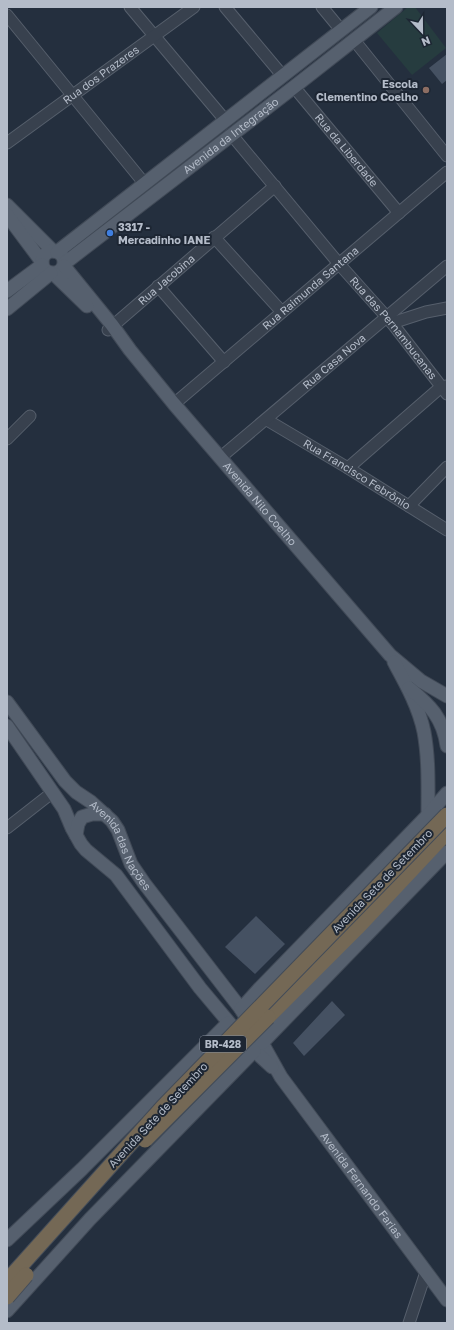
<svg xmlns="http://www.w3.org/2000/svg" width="454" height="1330" viewBox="0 0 454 1330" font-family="'Golos Text',sans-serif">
<rect width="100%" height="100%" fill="#242f3e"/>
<!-- green -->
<polygon fill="#263c3f" points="408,7 415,7 446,48 412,75 377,33"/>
<!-- building -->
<g fill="#455162">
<polygon points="447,54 447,80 442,84 429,68"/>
<polygon points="256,916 285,944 255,974 225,947"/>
<polygon points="332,1001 345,1015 304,1056 293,1043"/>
</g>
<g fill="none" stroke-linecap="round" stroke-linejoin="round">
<defs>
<g id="minor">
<polyline points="130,7 225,120"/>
<polyline points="225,7 282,75"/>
<polyline points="322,7 341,30"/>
<polyline points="7,15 144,183"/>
<polyline points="354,40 447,156"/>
<path id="s1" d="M294,87L399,213"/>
<path id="s2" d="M231,134L340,265L392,323L447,394"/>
<path id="s3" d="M7,143L194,7"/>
<polyline points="214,237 282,312"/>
<polyline points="158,286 224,362"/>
<polyline points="392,323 426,312 447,308"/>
<path id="s4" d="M108,330L275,186"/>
<path id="s5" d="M174,404L447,172"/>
<path id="s6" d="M267,420L348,468L447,530"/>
<polyline points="7,439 30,416"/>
<path id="s7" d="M221,457L447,266"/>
<polyline points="348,468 441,387 447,386"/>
<polyline points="409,506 447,467"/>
<polyline points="7,828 53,792"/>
<polyline points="409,1323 426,1272"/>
</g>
<g id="major">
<polyline points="7,205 53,251"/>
<polyline points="7,215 42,262"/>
<circle cx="53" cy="262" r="11"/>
<polyline points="57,252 371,7"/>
<path id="s8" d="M65,263L294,87L396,7"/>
<path id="s9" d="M64,266L112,325L130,350L174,404L390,655L421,681L447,696"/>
<polyline points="54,274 87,306"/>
<polyline points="7,291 42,265"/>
<polyline points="7,309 51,273"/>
<path d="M394,662C406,684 419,707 424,732C429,759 428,787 428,815"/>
<path d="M409,688C430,705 443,718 447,746"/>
<path id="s10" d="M7,702L65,781L76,792L91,802L112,821L118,830L131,864L144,883L241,1009L262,1043L281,1077L447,1300"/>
<polyline points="7,726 64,809 72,828 81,844 86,850 116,875 200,988 247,1044 272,1067"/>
<polyline points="76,835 78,824 82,817 92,814 105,814"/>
<polyline points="241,1009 259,989 428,815 447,793"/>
<polyline points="262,1043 447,852"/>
<polyline points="7,1240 82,1169 228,1023"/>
<polyline points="7,1311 90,1219 254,1051"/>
</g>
<polyline id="highway" points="268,1017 357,928 447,832"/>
</defs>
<!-- minor casing -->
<use href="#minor" stroke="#565f6c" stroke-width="13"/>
<!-- major casing -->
<use href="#major" stroke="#414a57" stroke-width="15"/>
<!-- highway casing -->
<use href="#highway" stroke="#434c59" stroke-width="17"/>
<!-- minor -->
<use href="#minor" stroke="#38414e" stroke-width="11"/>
<!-- major -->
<use href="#major" stroke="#56606e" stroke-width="13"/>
<!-- highway -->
<use href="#highway" stroke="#746855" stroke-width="15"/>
<defs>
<g id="highway-bridge">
<polyline points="145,1140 268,1017"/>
<polyline points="7,1281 163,1107 447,815"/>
<polyline points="7,1297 26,1275"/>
</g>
</defs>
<!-- highway-bridge casing -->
<use href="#highway-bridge" stroke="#434c59" stroke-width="17" stroke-linecap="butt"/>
<!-- highway-bridge -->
<use href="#highway-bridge" stroke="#746855" stroke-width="15"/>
</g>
<!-- markers -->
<circle fill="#8d6e63" stroke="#1d2633" stroke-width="1.5" cx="426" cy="90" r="4"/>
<circle fill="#3f7fe0" stroke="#1d2633" stroke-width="1.5" cx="110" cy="233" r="4"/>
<g text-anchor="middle" stroke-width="4" stroke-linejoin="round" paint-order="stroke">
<!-- shield labels -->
<rect fill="#1d2633" stroke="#878f9c" stroke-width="1" x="200" y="1036" width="46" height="16" rx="3"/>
<g font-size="10" font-weight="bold" fill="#b4bcc9">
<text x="223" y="1048">BR-428</text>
</g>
<!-- street labels -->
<g font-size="11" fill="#b4bcc9" stroke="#1d2633">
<text dy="4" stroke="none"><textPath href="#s3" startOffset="116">Rua dos Prazeres</textPath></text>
<text dy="4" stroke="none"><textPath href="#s8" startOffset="209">Avenida da Integração</textPath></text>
<text dy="4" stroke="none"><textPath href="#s1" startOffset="82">Rua da Liberdade</textPath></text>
<text dy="4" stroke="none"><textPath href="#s4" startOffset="77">Rua Jacobina</textPath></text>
<text dy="4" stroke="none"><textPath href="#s5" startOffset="179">Rua Raimunda Santana</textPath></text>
<text dy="4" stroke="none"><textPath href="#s2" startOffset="253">Rua das Pernambucanas</textPath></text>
<text dy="4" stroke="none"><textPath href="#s7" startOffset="148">Rua Casa Nova</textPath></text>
<text dy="4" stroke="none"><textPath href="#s6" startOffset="105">Rua Francisco Febrônio</textPath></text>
<text dy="4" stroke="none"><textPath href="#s9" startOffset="308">Avenida Nilo Coelho</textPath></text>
<text dy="4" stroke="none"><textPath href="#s10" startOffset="185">Avenida das Nações</textPath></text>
<text transform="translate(382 881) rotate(-46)" y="4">Avenida Sete de Setembro</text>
<text transform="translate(158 1115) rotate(-47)" y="4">Avenida Sete de Setembro</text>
<text dy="4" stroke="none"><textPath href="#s10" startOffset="603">Avenida Fernando Farias</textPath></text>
</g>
<!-- poi labels -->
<g font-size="11" font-weight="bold" fill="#b4bcc9" stroke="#1d2633" text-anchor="end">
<text x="418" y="88">Escola<tspan x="418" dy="13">Clementino Coelho</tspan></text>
<text x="118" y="231" text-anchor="start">3317 -<tspan x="118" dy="13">Mercadinho IANE</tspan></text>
</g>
</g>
<!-- border -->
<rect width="454" height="1330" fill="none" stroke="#b4bcc9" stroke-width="16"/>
<!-- north arrow -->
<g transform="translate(422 32) rotate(158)" stroke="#1d2633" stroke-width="3" paint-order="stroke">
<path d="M0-3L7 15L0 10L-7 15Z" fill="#b4bcc9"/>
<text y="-6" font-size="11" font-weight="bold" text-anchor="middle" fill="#b4bcc9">N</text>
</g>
</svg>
